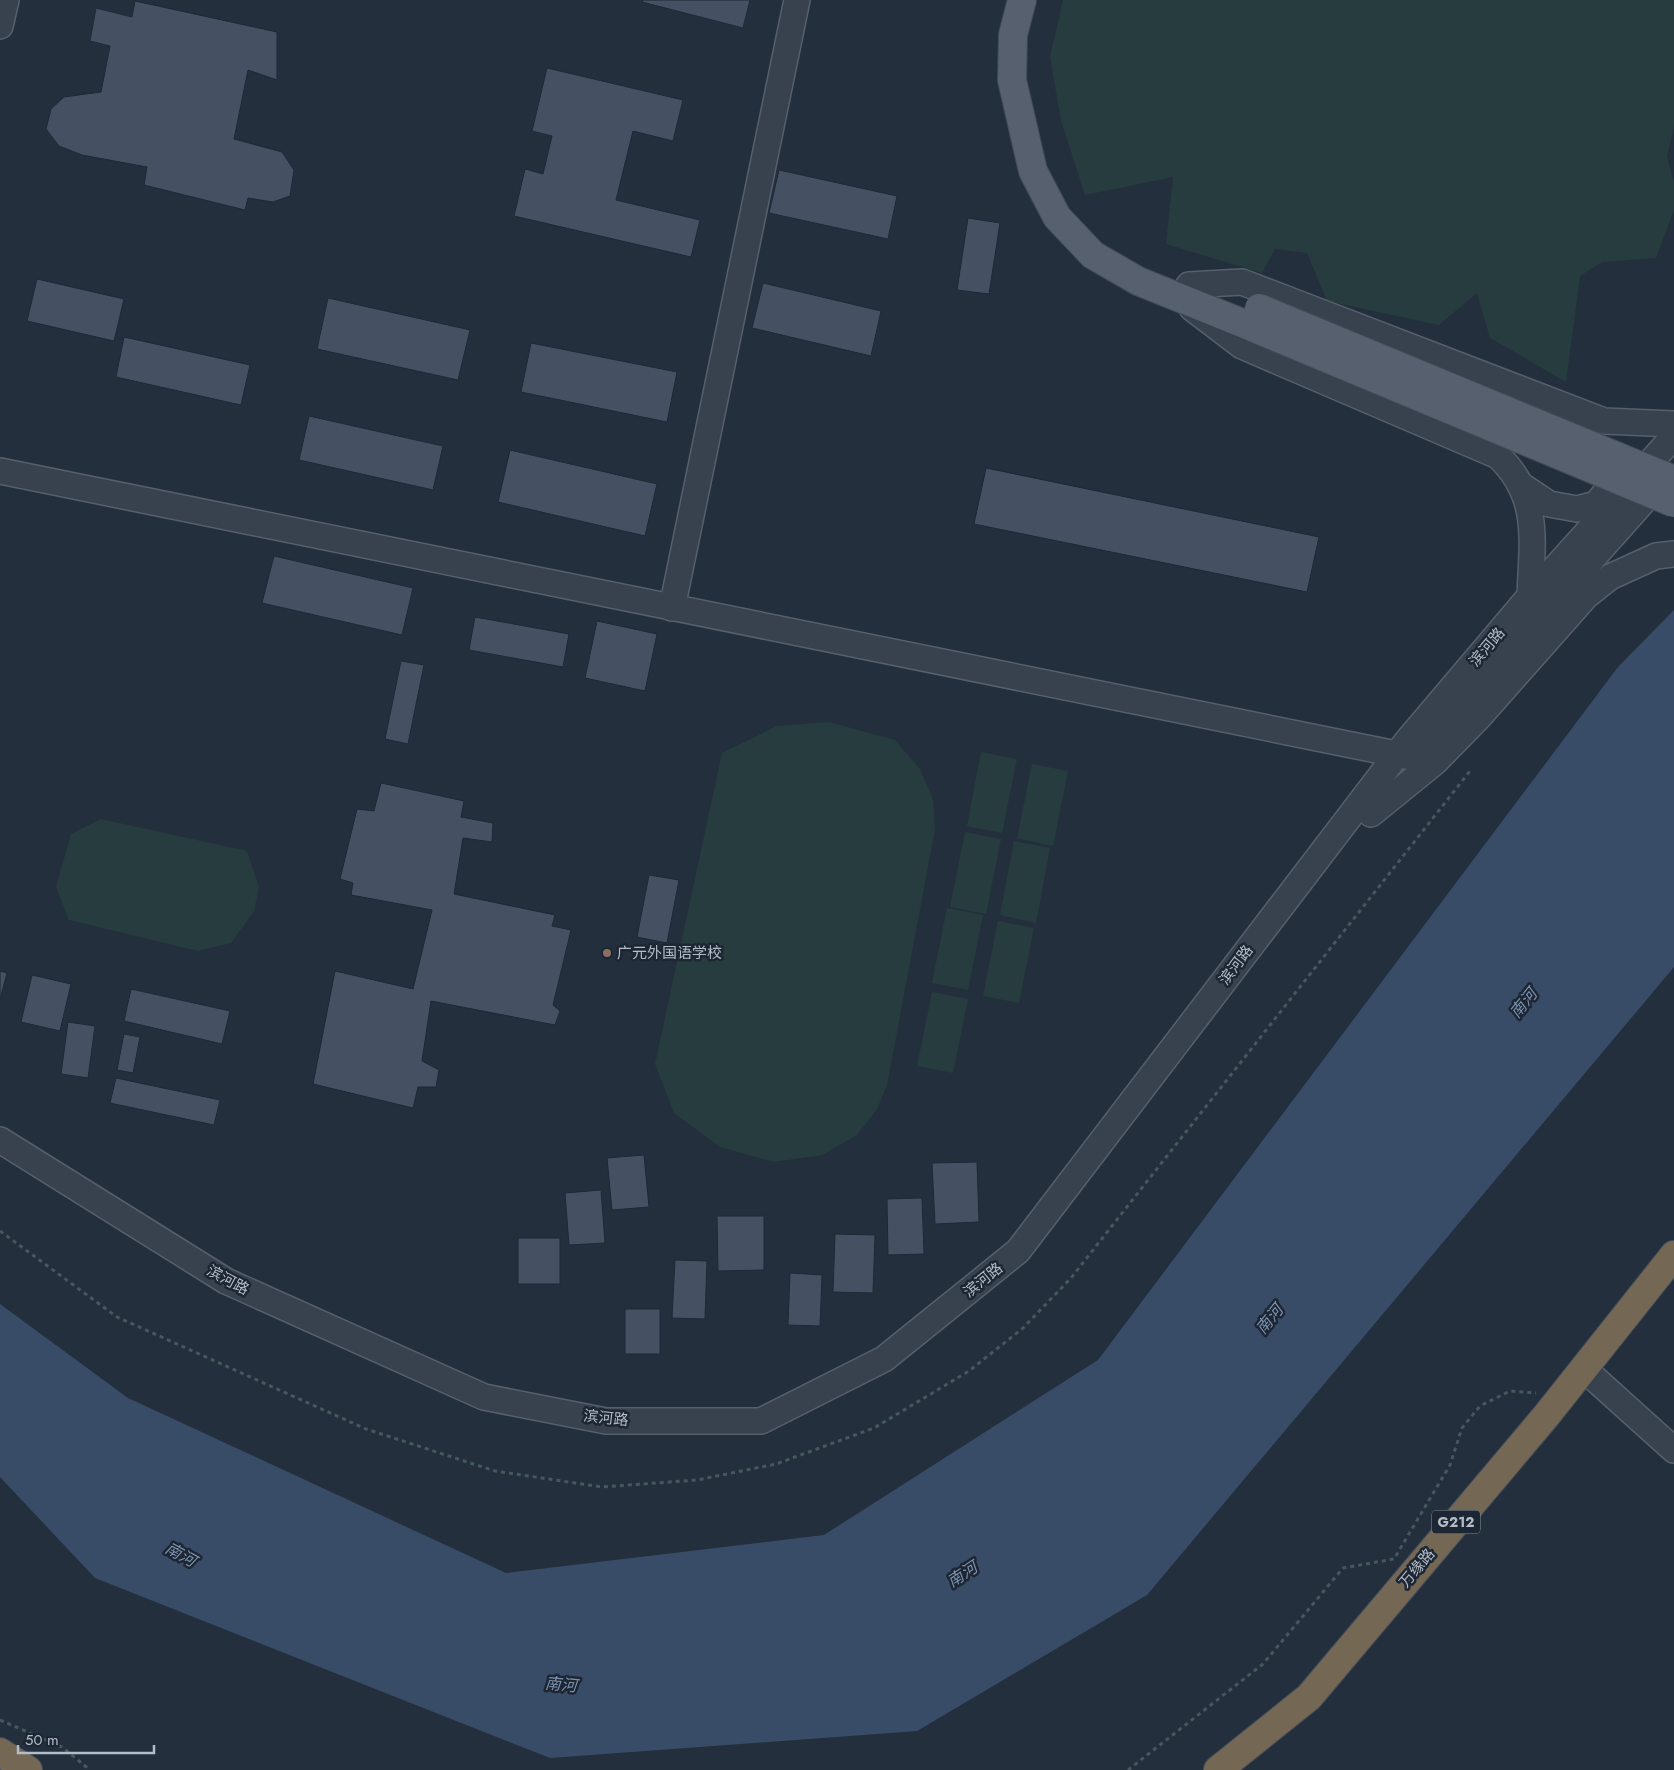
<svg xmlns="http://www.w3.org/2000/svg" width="1674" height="1770" viewBox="0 0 1674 1770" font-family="Jost,'Noto Sans SC',sans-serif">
<rect width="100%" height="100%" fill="#242f3e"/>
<!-- green -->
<g fill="#263c3f">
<polygon points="1063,0 1674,0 1674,127 1667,156 1674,183 1674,210 1656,258 1602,262 1580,276 1566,382 1490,338 1477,293 1439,325 1327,301 1307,253 1275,249 1262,273 1166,244 1173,177 1085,195 1061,121 1050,57"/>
<polygon points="829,722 895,740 920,769 933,799 935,829 887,1085 877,1109 857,1135 822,1155 774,1162 720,1147 674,1113 655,1064 722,753 777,726"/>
<polygon points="981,752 1017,759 1002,833 967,826"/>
<polygon points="1032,764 1068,771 1053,846 1017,838"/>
<polygon points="101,819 247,851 259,887 254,911 231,943 198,951 69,920 56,887 71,834"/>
<polygon points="965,832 1001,839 986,914 950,907"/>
<polygon points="1014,841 1050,848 1036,923 1000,915"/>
<polygon points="947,908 983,915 968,990 932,983"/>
<polygon points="998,921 1034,928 1019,1003 983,996"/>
<polygon points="932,992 968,999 953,1073 917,1066"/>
</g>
<!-- water -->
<polygon fill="#394c67" points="1674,610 1674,967 1147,1595 917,1731 550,1758 95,1578 0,1477 0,1304 128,1398 506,1573 824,1535 1098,1360 1618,667"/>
<!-- building -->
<g fill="#455162" stroke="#1f2835">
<polygon points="643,0 750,0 743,28 642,2"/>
<polygon points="135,1 277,32 277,80 248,70 234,139 282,152 294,170 290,196 273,202 248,198 245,210 144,185 147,167 82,155 59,146 46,129 51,109 64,97 101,92 110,46 90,41 96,8 132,17"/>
<polygon points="547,68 683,100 673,141 633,131 616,200 700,220 691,257 514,216 525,169 543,174 552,136 532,131"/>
<polygon points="779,170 897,196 888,239 769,213"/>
<polygon points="968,218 1000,223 989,294 957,290"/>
<polygon points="37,279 124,299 114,341 27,321"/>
<polygon points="763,283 881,311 871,356 752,328"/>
<polygon points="328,298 470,330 458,380 317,349"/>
<polygon points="124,337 250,365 241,405 116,377"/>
<polygon points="531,343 677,372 667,422 521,392"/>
<polygon points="309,416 443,446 433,490 299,460"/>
<polygon points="510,450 657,484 645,536 498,502"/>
<polygon points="986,468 1319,537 1307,592 974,524"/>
<polygon points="274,556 413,588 402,635 262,603"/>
<polygon points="475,617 569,634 563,667 469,650"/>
<polygon points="597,621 657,634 645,691 585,678"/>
<polygon points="401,661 424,665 408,744 385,739"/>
<polygon points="381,783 464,801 461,817 493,823 492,842 463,838 454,894 555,915 552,926 571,930 553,1005 560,1011 555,1025 431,1001 422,1061 439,1070 436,1087 418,1087 413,1108 313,1084 335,971 413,989 432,910 351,895 353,883 340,879 357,809 374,811"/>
<polygon points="649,875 679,880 667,943 637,937"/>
<polygon points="0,971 7,973 0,1000"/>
<polygon points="32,975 71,984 60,1031 21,1022"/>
<polygon points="131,989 230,1011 222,1044 124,1021"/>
<polygon points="68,1022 95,1026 88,1078 61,1074"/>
<polygon points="124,1034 140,1037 133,1073 117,1070"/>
<polygon points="116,1078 220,1100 214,1125 110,1103"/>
<polygon points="644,1155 649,1207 612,1210 607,1158"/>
<polygon points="977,1162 979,1222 935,1224 932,1163"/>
<polygon points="601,1190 605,1243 569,1245 565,1193"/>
<polygon points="922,1198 924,1254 888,1255 887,1199"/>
<polygon points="717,1216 764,1216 764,1270 718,1271"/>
<polygon points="835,1234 875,1235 873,1293 833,1292"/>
<rect x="518" y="1238" width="42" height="46"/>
<polygon points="675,1260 707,1261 705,1319 672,1318"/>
<polygon points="790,1273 822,1275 820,1326 788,1325"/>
<rect x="625" y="1309" width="35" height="45"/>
</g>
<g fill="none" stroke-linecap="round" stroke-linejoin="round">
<defs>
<g id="minor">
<polyline points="0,26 6,0"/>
<polyline points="1189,285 1242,282 1604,421 1674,424"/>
<path d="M1192,308L1242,346L1498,456C1541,496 1532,542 1530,596"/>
<polyline points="0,471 1411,757"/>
<polyline points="1522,486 1549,504 1577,509 1596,504 1612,485"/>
<polyline points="672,608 797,0"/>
<polyline points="1423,749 1664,478"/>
<polyline points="1371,814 1435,762 1479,717 1586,596 1610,577 1656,556 1674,554"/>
<polyline points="0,1140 226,1281 484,1397 606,1421 761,1421 884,1359 1018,1251 1408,740 1530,596 1674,436"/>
<polyline points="1594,1378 1674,1450"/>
</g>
<polyline id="major" points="1022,0 1013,35 1012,80 1033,171 1057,217 1093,255 1138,281 1252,327"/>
<g id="highway">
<polyline points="0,1752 28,1770"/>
<polyline points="1218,1770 1309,1697 1546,1416 1674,1255"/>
</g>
</defs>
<!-- minor casing -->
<use href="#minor" stroke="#565f6c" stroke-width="28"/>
<!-- major casing -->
<use href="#major" stroke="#414a57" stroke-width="30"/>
<!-- highway casing -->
<use href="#highway" stroke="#434c59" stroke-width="30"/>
<!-- path -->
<g stroke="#44595c" stroke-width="3" stroke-dasharray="4 4" stroke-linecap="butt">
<polyline points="0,1231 117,1317 366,1429 495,1471 602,1487 697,1480 776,1464 874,1428 969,1371 1023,1328 1071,1278 1470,771"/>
<polyline points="0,1720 62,1747 90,1770"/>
<polyline points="1128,1770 1263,1664 1343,1568 1394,1559 1450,1465 1462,1428 1480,1406 1510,1391 1536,1393"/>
</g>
<!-- minor -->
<use href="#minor" stroke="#38414e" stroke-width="25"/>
<!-- major -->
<use href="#major" stroke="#56606e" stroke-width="28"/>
<!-- highway -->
<use href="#highway" stroke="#746855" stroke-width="28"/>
<defs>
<g id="major-bridge">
<polyline points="1259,308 1674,480"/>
<polyline points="1252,327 1674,503"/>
</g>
</defs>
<!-- major-bridge casing -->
<use href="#major-bridge" stroke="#414a57" stroke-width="30" stroke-linecap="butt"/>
<!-- major-bridge -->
<use href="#major-bridge" stroke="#56606e" stroke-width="28"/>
</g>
<!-- markers -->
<circle fill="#8d6e63" stroke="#1d2633" stroke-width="2" cx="607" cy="953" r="5"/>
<g text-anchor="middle" stroke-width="5" stroke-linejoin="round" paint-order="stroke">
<!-- shield labels -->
<rect fill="#1d2633" stroke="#878f9c" stroke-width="1" x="1432" y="1510.5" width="48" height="23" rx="4"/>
<g font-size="14" font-weight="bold" fill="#b4bcc9">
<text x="1456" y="1527">G212</text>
</g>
<!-- street labels -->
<g font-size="15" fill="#b4bcc9" stroke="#1d2633">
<text transform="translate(1487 647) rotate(-50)" y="5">滨河路</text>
<text transform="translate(1236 965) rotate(-53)" y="5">滨河路</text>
<text transform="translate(228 1280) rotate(28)" y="5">滨河路</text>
<text transform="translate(983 1280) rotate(-39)" y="5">滨河路</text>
<text transform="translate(606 1418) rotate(6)" y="5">滨河路</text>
<text transform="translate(1417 1568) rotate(-50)" y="5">万缘路</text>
</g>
<!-- poi labels -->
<g font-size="15" fill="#b4bcc9" stroke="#1d2633" text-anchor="start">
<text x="617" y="958">广元外国语学校</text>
</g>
<!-- water labels -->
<g font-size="16" font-style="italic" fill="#7c92b1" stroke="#1d2633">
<text transform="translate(1523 1003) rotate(-51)" y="6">南河</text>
<text transform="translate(1269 1319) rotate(-51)" y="6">南河</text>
<text transform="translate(181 1554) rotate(29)" y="6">南河</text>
<text transform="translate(962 1574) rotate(-33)" y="6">南河</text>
<text transform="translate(561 1684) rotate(5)" y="6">南河</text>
</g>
</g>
<!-- scale -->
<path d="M18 1745v8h136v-8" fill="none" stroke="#b4bcc9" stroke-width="2.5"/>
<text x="25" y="1745" font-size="15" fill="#b4bcc9" stroke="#1d2633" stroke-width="4" paint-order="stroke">50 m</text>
</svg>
